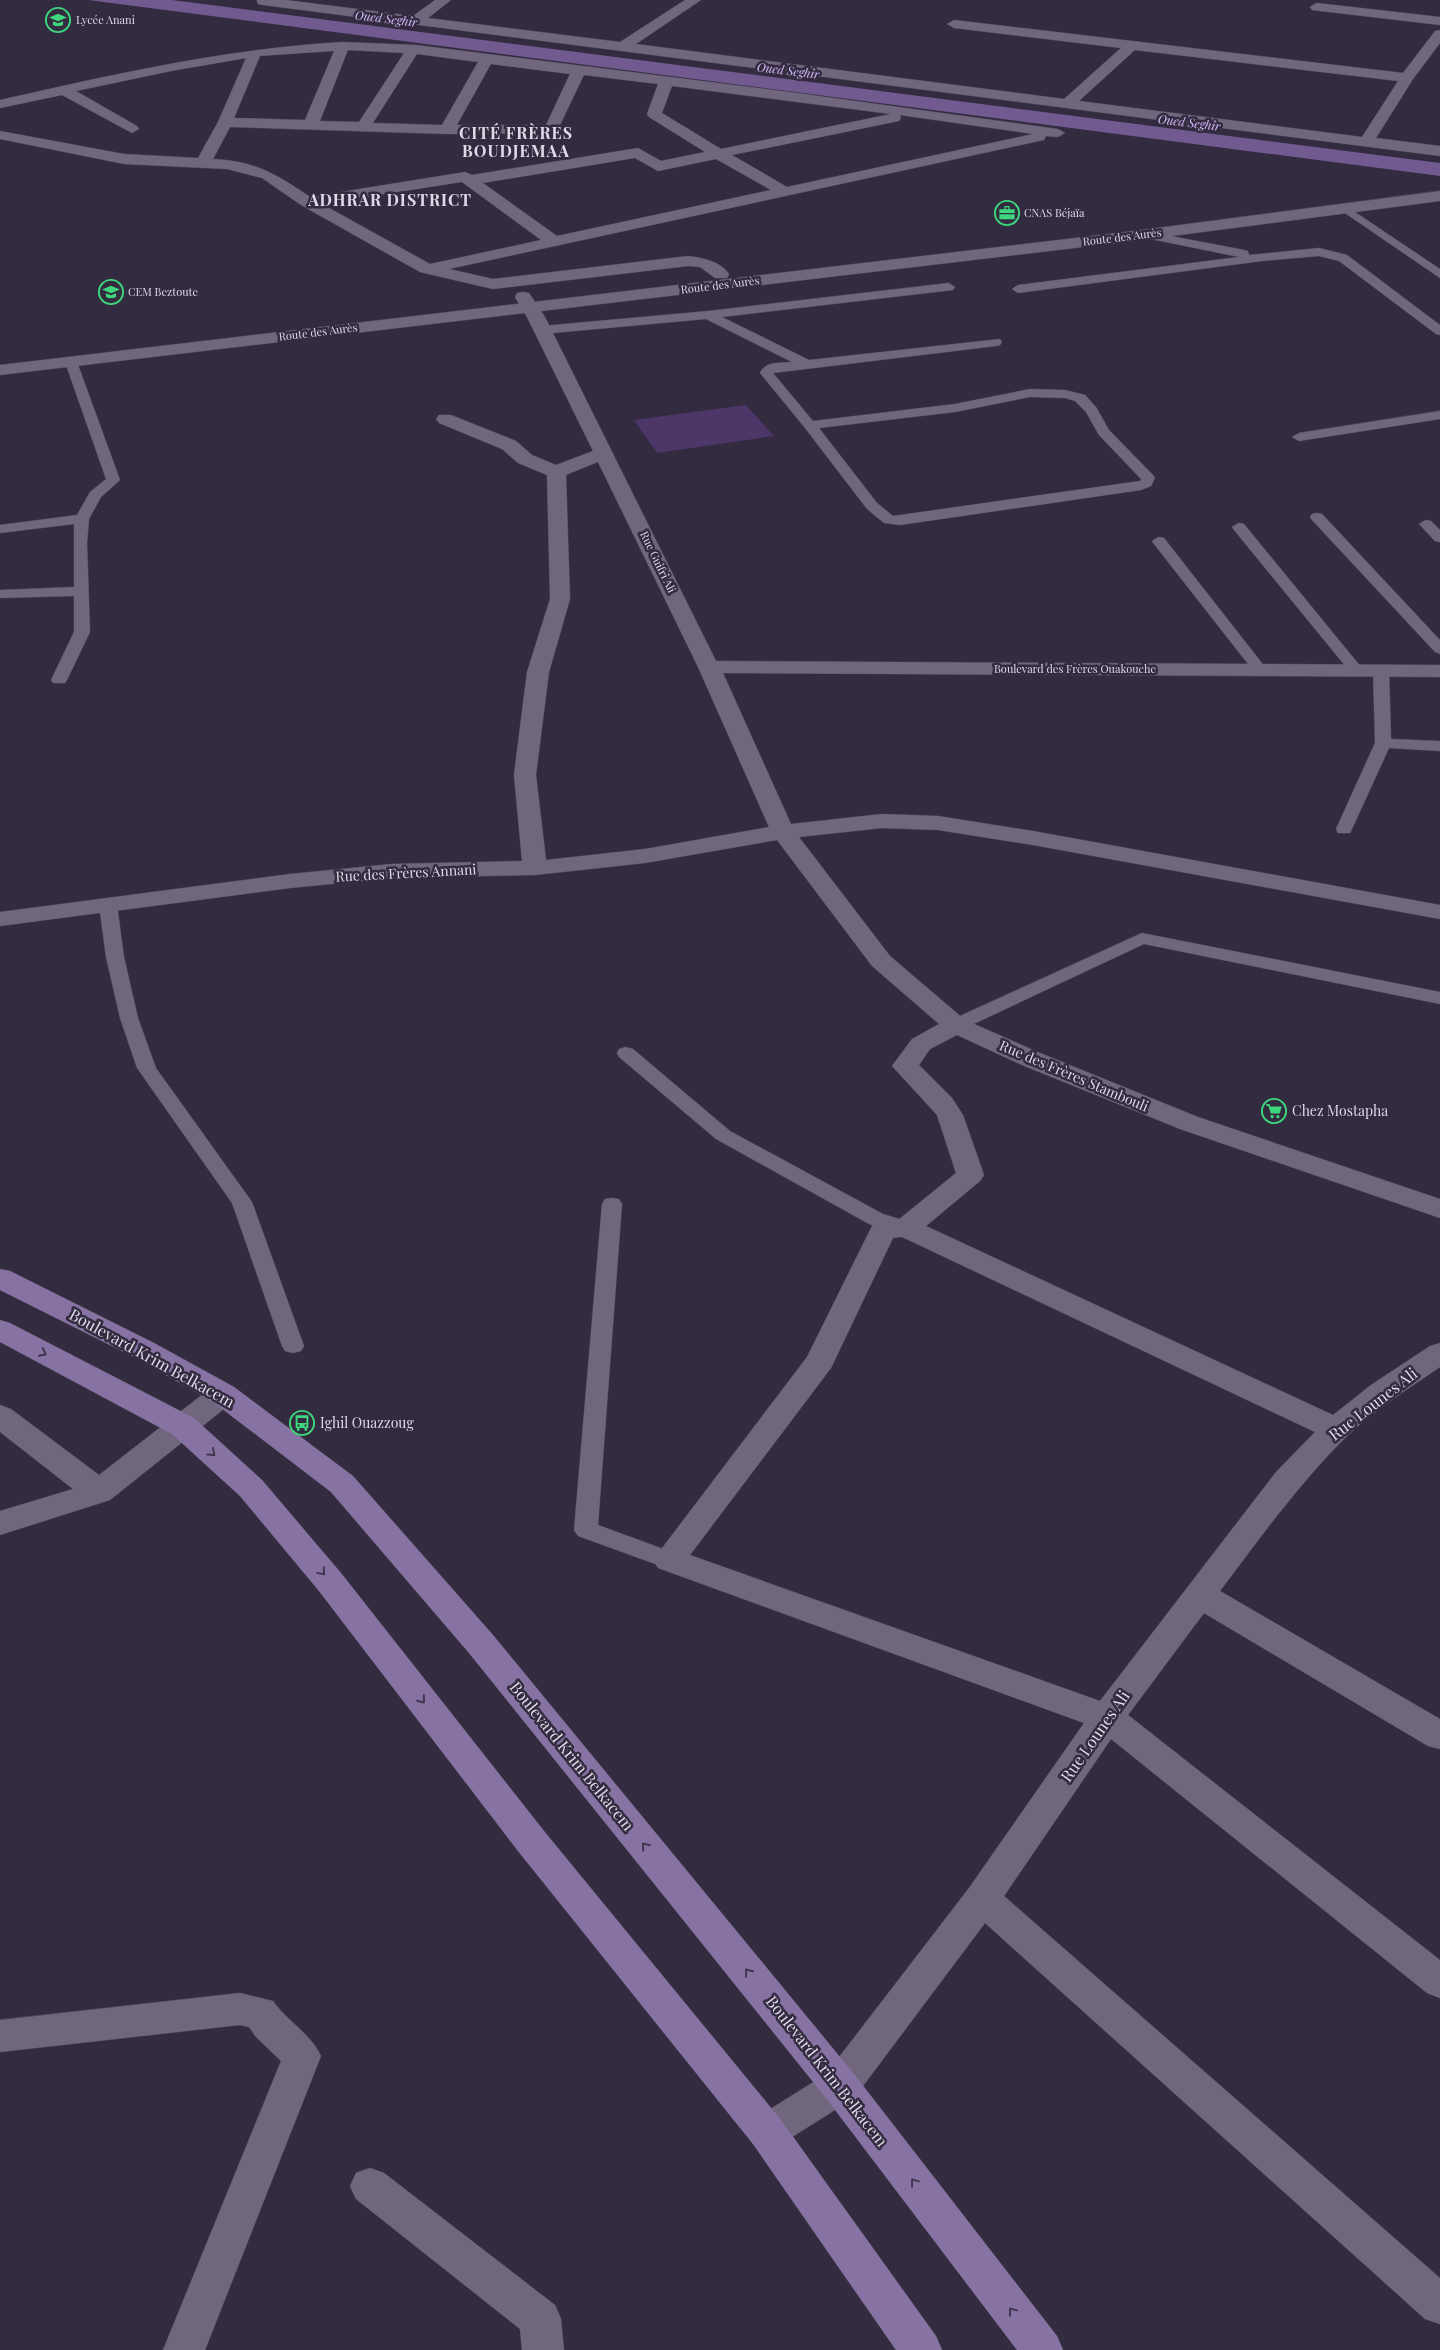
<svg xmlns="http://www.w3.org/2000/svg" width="1440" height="2350" viewBox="0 0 1440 2350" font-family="'Playfair Display',serif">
<rect width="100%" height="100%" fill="#332b3f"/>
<!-- green -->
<polygon fill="#4c3768" points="746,405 774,436 657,453 634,420"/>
<!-- water -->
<polygon fill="#705a8f" points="88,0 172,0 1440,163 1440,176"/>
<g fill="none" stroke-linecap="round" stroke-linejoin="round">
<defs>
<g id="service">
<polygon points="1346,206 1440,269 1440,278 1342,211 1340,209 1342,207"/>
<polygon points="1145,231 1244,250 1248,251 1249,255 1319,248 1347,255 1440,325 1440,335 1436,334 1339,261 1319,256 1262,261 1018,293 1012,289 1018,285 1239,257 1141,237 1139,235"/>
<path d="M949,283L955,287L953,290L722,317L809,360L1000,339L1002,342L1000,345L996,346L773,373L813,421L955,404L1030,389L1065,390L1085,395L1096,407L1109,430L1153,475L1155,478L1151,486L1141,490L900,525L884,523L867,509L805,428L760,373C765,361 781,363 792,362L706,319L542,334L536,330L542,326L708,311ZM1030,397L1065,398L1075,401L1086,412L1099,435L1141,479L1140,481L893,516L877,503L819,428L955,412Z"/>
<polygon points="71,358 77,362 120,480 101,497 89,519 87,543 90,632 67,680 65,683 53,683 51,680 74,632 74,596 0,598 0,590 74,587 74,524 0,533 0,525 77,515 90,492 106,479 65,362"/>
<polygon points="1440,411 1440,419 1299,441 1292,437 1299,433"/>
<polygon points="1317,513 1322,514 1440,640 1440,654 1435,652 1312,520 1310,517 1312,514"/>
<polygon points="1426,520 1431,521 1440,530 1440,542 1435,541 1419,524"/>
<polygon points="1239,523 1244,524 1361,667 1364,670 1361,673 1351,673 1234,530 1232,527"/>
<polygon points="1159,537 1164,538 1265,667 1268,670 1265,673 1255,673 1154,544 1152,541"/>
<polygon points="1381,665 1386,667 1389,670 1391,739 1440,741 1440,751 1389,748 1352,829 1350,833 1338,833 1336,829 1375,743 1373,670 1376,667"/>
<polygon points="108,900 114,901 117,905 124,957 138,1018 156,1068 252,1202 304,1346 301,1351 293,1353 285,1351 282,1346 232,1203 137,1068 120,1018 106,957 99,905 102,901"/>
<polygon points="1142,933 1440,992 1440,1004 1144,944 963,1029 949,1029 947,1025 949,1021"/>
<polygon points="626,1047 633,1049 730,1131 883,1214 913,1223 916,1228 913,1233 906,1235 869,1224 716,1139 619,1057 617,1053 619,1049"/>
<polygon points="612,1198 619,1199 622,1204 598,1525 677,1554 681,1560 677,1566 669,1569 578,1536 574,1530 602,1204 605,1199"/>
</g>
<g id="minor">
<path d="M257,0H286L413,16L435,0H451L428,18L620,42L685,0H701L636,44L1064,99L1121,48L954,28L947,24L954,20L1403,73L1435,31L1440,30V43L1413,79L1376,138L1440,146V156L263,5L258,4ZM1135,50L1398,81L1362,137L1079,101Z"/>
<polygon points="1317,3 1440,17 1440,25 1312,10 1310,7"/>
<path d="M343,42L416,45L797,93L1058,129L1065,133L1058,137L1046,136L1044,140L1039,141L449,269L493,279L688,256C703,258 720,261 729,274L727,278H715L700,267L688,266L493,289L420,272L301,205L262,178L227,169L124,164L0,139V131L124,154L198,158L218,122L246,58L171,71L76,91L137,126L139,129L132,133L62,95L0,108V100C116,74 224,49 343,42ZM348,50L404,53L359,122L320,121ZM334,51L305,120L234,118L260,56ZM417,54L478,62L442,125L373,123ZM491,64L570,74L546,125H457ZM584,75L658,84L647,114L649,117L705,152L661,161L638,148L472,175L465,172L310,197C276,174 255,161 213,159L230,127L447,134L551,133L558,129ZM672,86L891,114L721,149L662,113ZM900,115L1033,134L787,187L732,155L894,122L899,121L901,118ZM635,158L658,171L716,159L771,190L557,236L483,183ZM462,182L541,240L430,264L322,204Z"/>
<path d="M523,292L529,293L545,317L716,661L1440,665V677L723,673L791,824L882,814L938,816L1033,831L1440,905V919L1033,845L938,830L882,828L799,837L890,956L965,1020L1040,1053L1198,1117L1440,1199V1218L1180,1129L1022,1065L957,1035L930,1049L919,1065L952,1098L963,1115L984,1175L980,1181L926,1226L1333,1415L1371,1385L1430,1346L1440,1343V1367C1408,1389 1373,1411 1345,1438C1298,1485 1260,1538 1220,1591L1440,1719V1749L1428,1746L1204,1613L1128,1715L1440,1960V1998L1427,1993L1111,1739L1004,1896L1440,2278V2324L1425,2319L985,1923L854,2098L781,2144L767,2150L753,2144L747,2132L753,2120L826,2074L969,1888L1084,1723L658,1568L653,1560L807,1357L873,1224L898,1220L956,1173L937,1115L892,1066L912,1039L939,1024L872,966L777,840L645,863L535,875L392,878L290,888L0,926V912L290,874L392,864L522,861L514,775L527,672L550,599L547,475L518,463L502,449L439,423L436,419L439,415H451L516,441L532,455L556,465L593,451L527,317L515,297L517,293ZM598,462L698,667L769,827L645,849L546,860L536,775L549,672L570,599L566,475ZM902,1237L1315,1432L1276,1472L1100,1701L690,1555L831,1368L893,1238Z"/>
<polygon points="223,1384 234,1387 238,1394 234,1401 110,1500 0,1535 0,1511 73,1489 0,1432 0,1405 11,1409 99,1475 212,1387"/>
<path d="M240,1993L273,2001C287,2021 311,2034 321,2056L205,2350H163L281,2061L255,2036L249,2027L240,2025L0,2052V2020Z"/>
<polygon points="370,2168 384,2173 555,2305 561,2319 564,2350 522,2350 520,2329 356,2199 350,2186 356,2173"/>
</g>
<polygon id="tertiary" points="1440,191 1440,201 1134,241 0,375 0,365 1134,231"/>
<g id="primary">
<polygon points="0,1269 10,1271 154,1343 234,1387 353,1476 493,1635 854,2074 1057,2336 1063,2350 1017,2350 826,2098 469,1653 331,1492 212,1401 134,1357 0,1290"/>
<polygon points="0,1320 10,1323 194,1418 262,1480 341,1573 544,1831 781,2120 936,2336 942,2350 896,2350 753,2144 518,1851 319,1591 240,1496 172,1434 0,1342"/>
</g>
</defs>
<!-- service casing -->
<use href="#service" stroke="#4e4758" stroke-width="1"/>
<!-- minor casing -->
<use href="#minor" stroke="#4e4758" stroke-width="1"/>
<!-- tertiary casing -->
<use href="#tertiary" stroke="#4e4758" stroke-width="1"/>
<!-- primary casing -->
<use href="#primary" stroke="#4e4758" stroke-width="1"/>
<!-- service -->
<use href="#service" fill="#70677e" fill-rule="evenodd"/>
<!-- minor -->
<use href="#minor" fill="#70677e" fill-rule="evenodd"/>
<!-- tertiary -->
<use href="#tertiary" fill="#70677e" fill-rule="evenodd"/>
<!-- primary -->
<use href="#primary" fill="#8773a3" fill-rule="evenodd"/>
</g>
<!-- one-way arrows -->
<defs><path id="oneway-chevron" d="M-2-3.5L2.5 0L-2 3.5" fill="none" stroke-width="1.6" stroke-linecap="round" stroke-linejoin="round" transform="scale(1.25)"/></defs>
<g stroke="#40364e">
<use href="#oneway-chevron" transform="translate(43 1353) rotate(27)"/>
<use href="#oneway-chevron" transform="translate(212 1453) rotate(42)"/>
<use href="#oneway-chevron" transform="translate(322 1572) rotate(50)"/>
<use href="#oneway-chevron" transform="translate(422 1700) rotate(52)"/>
<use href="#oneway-chevron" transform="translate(645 1846) rotate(-129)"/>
<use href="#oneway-chevron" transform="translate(748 1972) rotate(-129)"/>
<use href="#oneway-chevron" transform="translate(914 2182) rotate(-127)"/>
<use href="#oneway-chevron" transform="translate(1012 2311) rotate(-127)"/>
</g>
<!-- icons -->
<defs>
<symbol id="school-ring" viewBox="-11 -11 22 22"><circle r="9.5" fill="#332b3f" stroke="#3ed77d" stroke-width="1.5"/><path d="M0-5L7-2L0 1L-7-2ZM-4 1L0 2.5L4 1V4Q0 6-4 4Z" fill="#3ed77d"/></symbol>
<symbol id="office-ring" viewBox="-11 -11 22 22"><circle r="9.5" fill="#332b3f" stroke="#3ed77d" stroke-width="1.5"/><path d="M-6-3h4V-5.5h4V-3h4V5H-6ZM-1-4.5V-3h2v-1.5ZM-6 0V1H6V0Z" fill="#3ed77d"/></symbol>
<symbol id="supermarket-ring" viewBox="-11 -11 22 22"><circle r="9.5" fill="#332b3f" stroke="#3ed77d" stroke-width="1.5"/><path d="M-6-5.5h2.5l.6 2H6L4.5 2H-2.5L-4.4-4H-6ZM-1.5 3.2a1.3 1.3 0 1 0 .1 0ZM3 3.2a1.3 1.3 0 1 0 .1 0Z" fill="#3ed77d"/></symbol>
<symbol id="bus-ring" viewBox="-11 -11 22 22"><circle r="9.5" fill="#332b3f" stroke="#3ed77d" stroke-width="1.5"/><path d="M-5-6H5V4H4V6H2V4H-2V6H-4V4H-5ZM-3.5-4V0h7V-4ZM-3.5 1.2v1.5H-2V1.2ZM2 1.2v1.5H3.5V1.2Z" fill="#3ed77d"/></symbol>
</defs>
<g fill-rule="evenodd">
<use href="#school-ring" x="44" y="6" width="28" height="28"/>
<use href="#office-ring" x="993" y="199" width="28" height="28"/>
<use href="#school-ring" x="97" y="278" width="28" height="28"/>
<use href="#supermarket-ring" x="1260" y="1097" width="28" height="28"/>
<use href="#bus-ring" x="288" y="1409" width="28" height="28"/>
</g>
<g text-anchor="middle" stroke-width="5" stroke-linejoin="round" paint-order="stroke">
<!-- far-poi labels -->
<g font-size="11" fill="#dfdae8" stroke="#332b3f" text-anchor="start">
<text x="76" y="24">Lycée Anani</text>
<text x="1024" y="217">CNAS Béjaïa</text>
<text x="128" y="296">CEM Beztoute</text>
</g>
<!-- far-street labels -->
<g font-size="11" fill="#dfdae8" stroke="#332b3f">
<text transform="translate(1122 237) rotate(-7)" y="4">Route des Aurès</text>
<text transform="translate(720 285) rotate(-7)" y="4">Route des Aurès</text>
<text transform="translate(318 332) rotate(-7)" y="4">Route des Aurès</text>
<text transform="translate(658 562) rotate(64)" y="4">Rue Guifri Ali</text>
<text x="1075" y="673">Boulevard des Frères Ouakouche</text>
</g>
<!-- far-water labels -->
<g font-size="12" font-style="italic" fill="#d5bbfc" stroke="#332b3f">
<text transform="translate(386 19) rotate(7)" y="4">Oued Seghir</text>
<text transform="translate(788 71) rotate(7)" y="4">Oued Seghir</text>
<text transform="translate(1189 123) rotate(7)" y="4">Oued Seghir</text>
</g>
<!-- street labels -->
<g font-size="14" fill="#dfdae8" stroke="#332b3f">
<text transform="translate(406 873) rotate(-3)" y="5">Rue des Frères Annani</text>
<text transform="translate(1074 1076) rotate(23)" y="5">Rue des Frères Stambouli</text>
</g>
<!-- poi labels -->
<g font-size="14" fill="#dfdae8" stroke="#332b3f" text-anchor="start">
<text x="1292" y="1116">Chez Mostapha</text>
<text x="320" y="1428">Ighil Ouazzoug</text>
</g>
<!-- far-district labels -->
<g font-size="16" font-weight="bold" letter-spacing="1" fill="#dfdae8" stroke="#332b3f">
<text x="516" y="139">CITÉ FRÈRES<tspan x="516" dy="18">BOUDJEMAA</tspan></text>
<text x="390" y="206">ADHRAR DISTRICT</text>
</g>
<!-- near-street labels -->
<g font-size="16" fill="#dfdae8" stroke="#332b3f">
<text transform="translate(152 1358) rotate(29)" y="6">Boulevard Krim Belkacem</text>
<text transform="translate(1373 1404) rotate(-38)" y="6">Rue Lounes Ali</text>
<text transform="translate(1095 1736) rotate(-55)" y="6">Rue Lounes Ali</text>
<text transform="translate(572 1756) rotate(51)" y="6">Boulevard Krim Belkacem</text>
<text transform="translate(827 2071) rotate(52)" y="6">Boulevard Krim Belkacem</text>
</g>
</g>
</svg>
